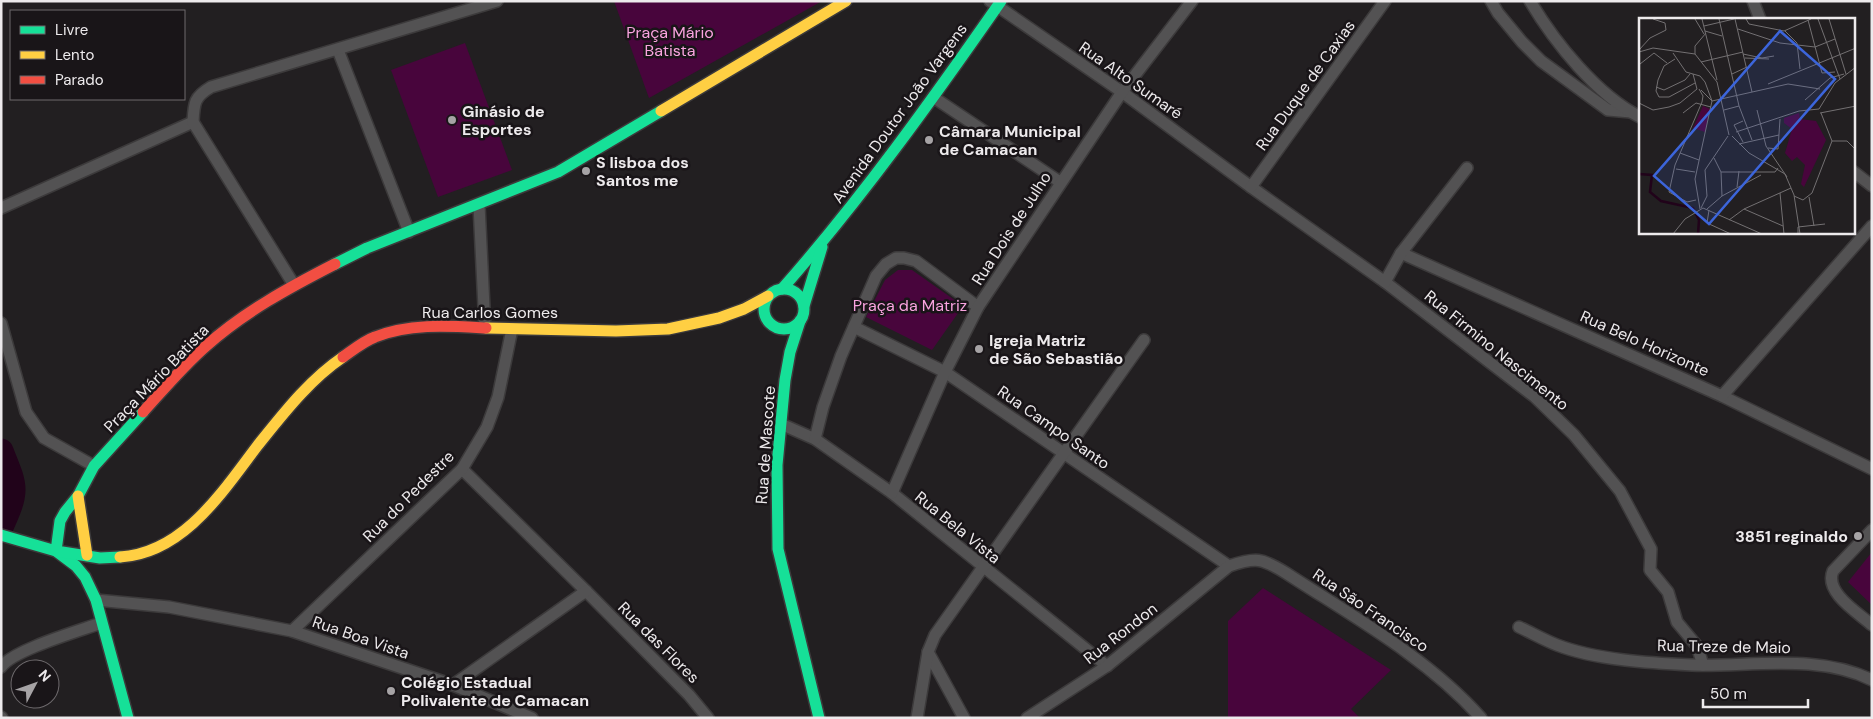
<svg xmlns="http://www.w3.org/2000/svg" width="1873" height="719" viewBox="0 0 1873 719" font-family="'DM Sans',sans-serif">
<rect width="100%" height="100%" fill="#221f21"/>
<!-- green -->
<g fill="#48053c">
<polygon points="614,1 822,1 649,98"/>
<polygon points="465,43 512,170 438,197 391,70"/>
<polygon points="898,270 912,270 963,306 932,350 866,317 885,280"/>
<polygon points="1872,552 1872,605 1848,582"/>
<polygon points="1263,588 1391,670 1351,709 1360,718 1228,718 1228,621"/>
</g>
<g fill="none" stroke-linecap="round" stroke-linejoin="round">
<!-- river -->
<path stroke="#21031a" stroke-width="25" d="M1,451C16,488 18,490 1,527"/>
<defs>
<g id="street">
<polyline points="990,1 1122,92 1251,187 1385,282 1535,397 1574,435 1620,491 1651,549 1650,570 1668,592 1677,622 1697,646 1703,665"/>
<polyline points="1491,1 1498,13 1522,42 1541,61 1608,110 1631,112"/>
<path d="M1530,1C1555,43 1597,95 1640,117"/>
<polyline points="1753,1 1760,19"/>
<polyline points="338,50 409,232"/>
<polyline points="933,97 1060,182"/>
<polyline points="1854,172 1872,186"/>
<polyline points="1251,187 1385,1"/>
<polyline points="479,205 485,328"/>
<polyline points="1,208 193,122"/>
<polyline points="1401,253 1722,396 1872,469"/>
<polyline points="1385,282 1401,253 1467,168"/>
<path d="M294,285L193,122C194,103 194,97 211,87L497,1"/>
<polyline points="1,323 26,412 44,438 94,466"/>
<polyline points="854,327 945,372 1229,566"/>
<polyline points="1722,396 1872,226"/>
<polyline points="781,424 815,439 892,493 1107,666"/>
<polyline points="815,439 823,407 841,356 876,276 886,264 896,258 904,258 916,261 978,307"/>
<polyline points="462,469 586,591 689,695 708,718"/>
<polyline points="892,493 945,372 978,307 1122,92 1192,1"/>
<path d="M1872,530L1833,571C1824,592 1857,612 1872,625"/>
<polyline points="96,600 169,607 292,631 453,685 532,718"/>
<path d="M1519,627C1532,633 1544,640 1557,645C1596,660 1650,663 1692,665C1750,667 1817,653 1872,680"/>
<polyline points="292,631 462,469 487,427 498,397 512,329"/>
<polyline points="928,652 964,718"/>
<path d="M1,667C13,650 79,631 101,623"/>
<polyline points="453,685 586,591"/>
<polyline points="1,717 2,718"/>
<polyline points="917,718 928,652 935,635 1144,340"/>
<path d="M1027,718L1107,666L1229,566C1256,557 1262,558 1286,573C1352,616 1428,658 1481,718"/>
</g>
<g id="fast">
<polyline points="335,264 367,248 558,172 661,111"/>
<path d="M782,289C862,198 932,100 1001,1"/>
<circle cx="784" cy="309" r="20"/>
<polyline points="804,306 822,247"/>
<polyline points="800,321 790,352 785,380 777,465 778,549 819,718"/>
<polyline points="1,535 56,551 76,566 85,577 96,600 128,718"/>
<polyline points="120,557 100,558 56,551 60,521 65,512 78,496 94,466 143,412"/>
</g>
<g id="slow">
<polyline points="661,111 846,1"/>
<polyline points="486,328 616,331 668,329 719,318 744,309 768,296"/>
<polyline points="78,496 87,555"/>
<path d="M120,557C184,553 223,491 258,445C283,414 309,380 343,357"/>
</g>
<g id="jam">
<path d="M343,357C353,350 364,341 375,337C410,323 449,326 486,328"/>
<path d="M143,412C163,390 183,366 206,346C244,312 290,287 335,264"/>
</g>
</defs>
<!-- street casing -->
<use href="#street" stroke="#3c3a3b" stroke-width="14"/>
<!-- fast casing -->
<use href="#fast" stroke="#3c3a3b" stroke-width="14"/>
<!-- slow casing -->
<use href="#slow" stroke="#3c3a3b" stroke-width="14"/>
<!-- jam casing -->
<use href="#jam" stroke="#3c3a3b" stroke-width="14"/>
<!-- street -->
<use href="#street" stroke="#535253" stroke-width="11"/>
<!-- fast -->
<use href="#fast" stroke="#16e098" stroke-width="11"/>
<!-- slow -->
<use href="#slow" stroke="#ffcf43" stroke-width="11"/>
<!-- jam -->
<use href="#jam" stroke="#f24e42" stroke-width="11"/>
</g>
<!-- markers -->
<g fill="#a6a3a5" stroke="#191518" stroke-width="2">
<circle cx="452" cy="120" r="5"/>
<circle cx="929" cy="140" r="5"/>
<circle cx="586" cy="171" r="5"/>
<circle cx="979" cy="349" r="5"/>
<circle cx="1858" cy="536" r="5"/>
<circle cx="391" cy="691" r="5"/>
</g>
<g text-anchor="middle" stroke-width="5" stroke-linejoin="round" paint-order="stroke">
<!-- park labels -->
<g font-size="16" fill="#faa4e0" stroke="#191518">
<text x="670" y="38">Praça Mário<tspan x="670" dy="18">Batista</tspan></text>
<text x="910" y="311">Praça da Matriz</text>
</g>
<!-- street labels -->
<g font-size="16" fill="#edeaec" stroke="#191518">
<text transform="translate(1131 80) rotate(35)" y="6">Rua Alto Sumaré</text>
<text transform="translate(1305 85) rotate(-54)" y="6">Rua Duque de Caxias</text>
<text transform="translate(899 113) rotate(-54)" y="6">Avenida Doutor João Vargens</text>
<text transform="translate(1011 228) rotate(-57)" y="6">Rua Dois de Julho</text>
<text x="490" y="318">Rua Carlos Gomes</text>
<text transform="translate(1645 343) rotate(24)" y="6">Rua Belo Horizonte</text>
<text transform="translate(1497 350) rotate(39)" y="6">Rua Firmino Nascimento</text>
<text transform="translate(156 378) rotate(-46)" y="6">Praça Mário Batista</text>
<text transform="translate(1054 427) rotate(35)" y="6">Rua Campo Santo</text>
<text transform="translate(765 445) rotate(-86)" y="6">Rua de Mascote</text>
<text transform="translate(408 496) rotate(-45)" y="6">Rua do Pedestre</text>
<text transform="translate(958 527) rotate(39)" y="6">Rua Bela Vista</text>
<text transform="translate(1371 610) rotate(34)" y="6">Rua São Francisco</text>
<text transform="translate(1120 633) rotate(-38)" y="6">Rua Rondon</text>
<text transform="translate(361 637) rotate(19)" y="6">Rua Boa Vista</text>
<text transform="translate(659 642) rotate(45)" y="6">Rua das Flores</text>
<text transform="translate(1724 646) rotate(1)" y="6">Rua Treze de Maio</text>
</g>
<!-- poi labels -->
<g font-size="16" font-weight="bold" fill="#edeaec" stroke="#191518" text-anchor="start">
<text x="462" y="117">Ginásio de<tspan x="462" dy="18">Esportes</tspan></text>
<text x="939" y="137">Câmara Municipal<tspan x="939" dy="18">de Camacan</tspan></text>
<text x="596" y="168">S lisboa dos<tspan x="596" dy="18">Santos me</tspan></text>
<text x="989" y="346">Igreja Matriz<tspan x="989" dy="18">de São Sebastião</tspan></text>
<text x="1848" y="542" text-anchor="end">3851 reginaldo</text>
<text x="401" y="688">Colégio Estadual<tspan x="401" dy="18">Polivalente de Camacan</tspan></text>
</g>
</g>
<!-- overview -->
<g transform="translate(1639 18)">
<rect width="216" height="216" fill="#221f21"/>
<path d="M64,88L71,91L66,114L54,110ZM160,95L161,101L177,103L187,122L165,169L162,166L166,147L158,139L153,143L146,135L153,111L145,105V100Z" fill="#48053c"/>
<path fill="none" stroke="#21031a" stroke-width="2.5" d="M0,156L13,157L11,174L22,183L54,190L60,202L59,216"/>
<path fill="none" stroke="#737072" stroke-width="1" d="M56,1L65,16M63,1L78,62M80,1L100,88L113,122M96,1L113,74M107,1L110,6L145,13L172,1M179,1L201,61M190,1L207,56M169,2L183,55L196,54M65,8L95,1M99,11L141,25L176,29M66,13L83,18M146,13L158,25L161,51M176,29L196,21M0,32L11,20L27,12L26,5L14,1M0,34L14,30L56,36L78,64L90,117M34,35L47,54L61,58L66,64L73,83L56,161L61,191M56,36V28L67,15M104,36L123,40L135,38M106,40L130,41M36,41L25,48L19,62L17,73L20,79H30L56,65M62,44L104,34M1,46L15,35L28,45M54,56L58,71M93,56L108,49M129,66L217,30M17,69L25,72L46,62L51,56M62,72L73,83M166,82L191,60L205,56M73,83L149,66L181,71M0,85L14,92L30,89L41,85L58,71M180,91L196,65L217,49M85,92L100,88M118,92L127,128L148,159M44,95L57,85L72,89M181,95L217,88M182,95L193,123M97,114L160,93L180,91M93,118L110,135L146,156L155,177L161,216M193,123H208L217,132M104,124L95,107L104,103M100,126L140,117M129,130L139,131L141,101M41,135L60,142M75,140L82,154L83,178M37,151L56,154M82,154H136L139,150M98,169L100,153M141,175L145,216M155,178L164,182L173,175L193,123M170,179L175,208M57,182L48,184L30,174L36,147L63,84L64,78L60,71M62,190L68,178L66,152L89,118M68,191L83,178L122,157M105,191L144,208M70,192L68,205L92,216M90,202L105,191L152,170M34,216L46,201L64,190L123,216M159,216V209L186,206"/>
<path fill="#3c65db" fill-opacity="0.15" stroke="#3c65db" stroke-width="2.5" d="M141,13L196,61L70,206L15,158Z"/>
<rect width="216" height="216" fill="none" stroke="#edeaec" stroke-width="2.5"/>
</g>
<!-- border -->
<rect width="1873" height="719" fill="none" stroke="#edeaec" stroke-width="5"/>
<!-- legend -->
<rect x="10" y="10" width="175" height="90" fill="#191518" stroke="#6e6a6d"/>
<rect x="20" y="26" width="25" height="8" fill="#16e098" stroke="#6e6a6d"/>
<text x="55" y="35" font-size="15" fill="#edeaec">Livre</text>
<rect x="20" y="51" width="25" height="8" fill="#ffcf43" stroke="#6e6a6d"/>
<text x="55" y="60" font-size="15" fill="#edeaec">Lento</text>
<rect x="20" y="76" width="25" height="8" fill="#f24e42" stroke="#6e6a6d"/>
<text x="55" y="85" font-size="15" fill="#edeaec">Parado</text>
<!-- north arrow -->
<g transform="translate(35 684) rotate(49)"><circle r="24" fill="#191518" stroke="#6e6a6d"/>
<path d="M0-4L9 19L0 12L-9 19Z" fill="#a6a3a5"/>
<text y="-8" font-size="14" font-weight="bold" text-anchor="middle" fill="#edeaec">N</text>
</g>
<!-- scale -->
<path d="M1703 699v8h105v-8" fill="none" stroke="#edeaec" stroke-width="2.5"/>
<text x="1710" y="699" font-size="15" fill="#edeaec" stroke="#191518" stroke-width="4" paint-order="stroke">50 m</text>
</svg>
